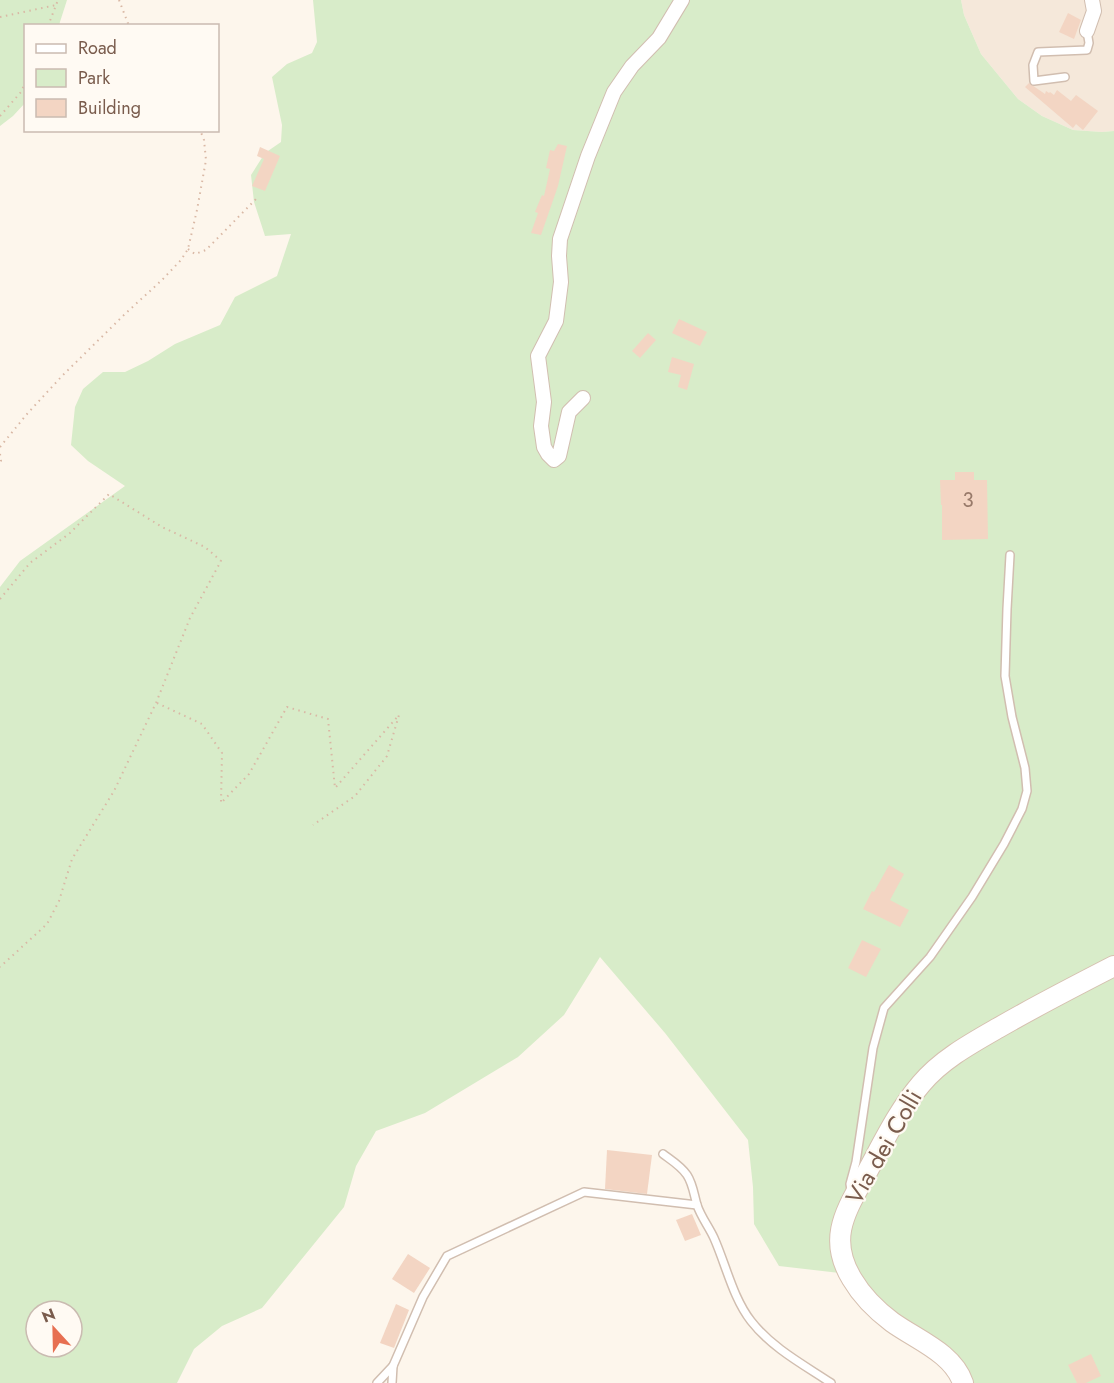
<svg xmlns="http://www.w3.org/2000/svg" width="1114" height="1383" viewBox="0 0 1114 1383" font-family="Jost,sans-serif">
<rect width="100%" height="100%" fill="#fdf6ec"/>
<!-- residential -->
<polygon fill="#f5e8da" points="961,0 1114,0 1114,131 1102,132 1073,130 1042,116 1018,99 981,54 964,15"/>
<!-- green -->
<g fill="#d8ecc9" fill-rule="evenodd">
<polygon points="0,0 67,0 59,25 26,26 25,103 13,116 0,126"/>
<path d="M313,0H961L964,15L981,54L1018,99L1042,116L1073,130L1102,132L1114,131V1383H967L882,1309L857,1275L779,1266L754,1224L753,1187L748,1140L665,1033L600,957L564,1015L518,1057L425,1113L376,1131L356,1166L344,1207L262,1308L222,1326L194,1349L177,1383H0V587L20,561L125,486L88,461L71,445L75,407L83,389L103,372H125L148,361L175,344L220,325L235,297L277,276L291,234L265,236L254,202L251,175L265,153L281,142L282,125L272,77L287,64L312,53L317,42ZM36,1311H72V1347H36Z"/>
</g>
<!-- building -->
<g fill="#f3d5c3">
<polygon points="1068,13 1081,20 1074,39 1059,32"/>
<polygon points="1029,83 1045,94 1046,91 1049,93 1050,92 1054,95 1057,90 1071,101 1076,95 1098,111 1083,130 1076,124 1073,128 1025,87"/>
<polygon points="558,144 567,146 558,186 541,235 531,233 538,213 535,212 537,207 542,195 544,196 550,169 546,168 550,150 554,151"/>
<polygon points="260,147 280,156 265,191 252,186 264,159 257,156"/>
<polygon points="679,319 707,332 700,346 672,333"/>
<polygon points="648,333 656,340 640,358 632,351"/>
<polygon points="672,357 694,364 687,390 678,387 681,375 668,372"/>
<polygon points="955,472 974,472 974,480 987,480 988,539 942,540 942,505 941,505 940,480 955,480"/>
<polygon points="889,865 904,874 890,900 909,910 900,927 863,909 872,891 874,892"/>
<polygon points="862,940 881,949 866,977 848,968"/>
<polygon points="607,1150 652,1155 647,1194 605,1189"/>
<polygon points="692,1214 701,1235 685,1241 676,1220"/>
<polygon points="408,1254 430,1268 414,1293 392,1279"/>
<polygon points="396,1304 409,1310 394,1348 380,1343"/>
<polygon points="1091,1354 1101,1376 1086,1383 1077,1383 1068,1365"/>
</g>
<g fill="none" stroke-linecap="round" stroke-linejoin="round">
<defs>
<g id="lane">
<polyline points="1065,77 1034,81 1033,65 1038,52 1087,50 1089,43 1087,31"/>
<path d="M663,1154C671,1160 681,1166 687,1175C693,1184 694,1195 697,1205C701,1217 709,1227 714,1238C726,1265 733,1298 751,1321C772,1348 804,1365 831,1383"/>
<polyline points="851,1190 850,1184 856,1162 873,1048 884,1008 930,957 972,897 1004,844 1022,809 1027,791 1025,768 1012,717 1005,676 1007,609 1010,555"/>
<polyline points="377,1383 393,1366"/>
<polyline points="392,1383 393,1366 423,1297 447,1256 584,1192 697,1205"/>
</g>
<g id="street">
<polyline points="1087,31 1094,11 1092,0"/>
<polyline points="583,398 569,412 559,456 554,460 548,454 544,447 541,426 544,402 538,356 556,321 561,282 559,256 560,239 588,156 614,92 632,66 659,38 682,0"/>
</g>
<path id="secondary" d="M963,1383C953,1353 917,1340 892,1322C876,1310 862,1296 852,1279C827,1238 846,1211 866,1174C883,1143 898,1111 921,1084C941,1060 970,1044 998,1028C1036,1006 1075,986 1114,966"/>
</defs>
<!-- lane casing -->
<use href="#lane" stroke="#d1beb0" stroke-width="10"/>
<!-- street casing -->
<use href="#street" stroke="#d1beb0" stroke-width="16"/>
<!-- secondary casing -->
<use href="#secondary" stroke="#d6c0b0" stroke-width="22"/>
<!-- path -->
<g stroke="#d9b8a5" stroke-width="2" stroke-dasharray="1.5 4.5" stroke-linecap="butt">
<polyline points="119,0 129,26"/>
<polyline points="0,17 56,5"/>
<polyline points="48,26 58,0"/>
<polyline points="0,116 21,92 26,81"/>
<polyline points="188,249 195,254 206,250 256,199"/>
<polyline points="0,447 27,414 62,376 126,313 162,280 181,260 188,249 197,210 206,160 204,140 200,130"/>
<polyline points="0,454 1,461 0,464"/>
<polyline points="0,599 30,563 70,533 109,494 162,527 205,547 221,561 190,618 156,703 114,791 72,859 59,901 47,924 0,967"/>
<polyline points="157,703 202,724 222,753 221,803 249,774 287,707 328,719 335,788 399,715 387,756 355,796 313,825"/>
</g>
<!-- lane -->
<use href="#lane" stroke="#fff" stroke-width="7"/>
<!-- street -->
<use href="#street" stroke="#fff" stroke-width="14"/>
<!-- secondary -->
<use href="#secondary" stroke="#fff" stroke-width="20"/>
</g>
<g text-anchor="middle" stroke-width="4.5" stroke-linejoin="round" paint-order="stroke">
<!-- number labels -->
<g font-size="21" fill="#987a6a">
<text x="968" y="507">3</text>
</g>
<!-- street labels -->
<g font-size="24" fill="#7a5c4d" stroke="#fffaf3">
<text transform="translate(884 1147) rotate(-60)" y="8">Via dei Colli</text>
</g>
</g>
<!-- legend -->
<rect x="24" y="24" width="195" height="108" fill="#fffaf3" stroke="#cabbb1" stroke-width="1.5"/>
<rect x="36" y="44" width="30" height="9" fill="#ffffff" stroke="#cabbb1" stroke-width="1.5"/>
<text x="78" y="54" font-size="18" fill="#7a5c4d">Road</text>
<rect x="36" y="69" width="30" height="18" fill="#d8ecc9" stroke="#cabbb1" stroke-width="1.5"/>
<text x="78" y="84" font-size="18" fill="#7a5c4d">Park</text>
<rect x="36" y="99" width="30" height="18" fill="#f3d5c3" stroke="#cabbb1" stroke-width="1.5"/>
<text x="78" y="114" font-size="18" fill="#7a5c4d">Building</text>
<!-- north arrow -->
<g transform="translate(54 1329) rotate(338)"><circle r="28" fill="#fffaf3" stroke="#cabbb1" stroke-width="1.5"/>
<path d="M0-4.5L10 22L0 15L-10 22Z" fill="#e76f51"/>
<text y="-9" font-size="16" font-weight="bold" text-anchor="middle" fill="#7a5c4d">N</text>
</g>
</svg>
